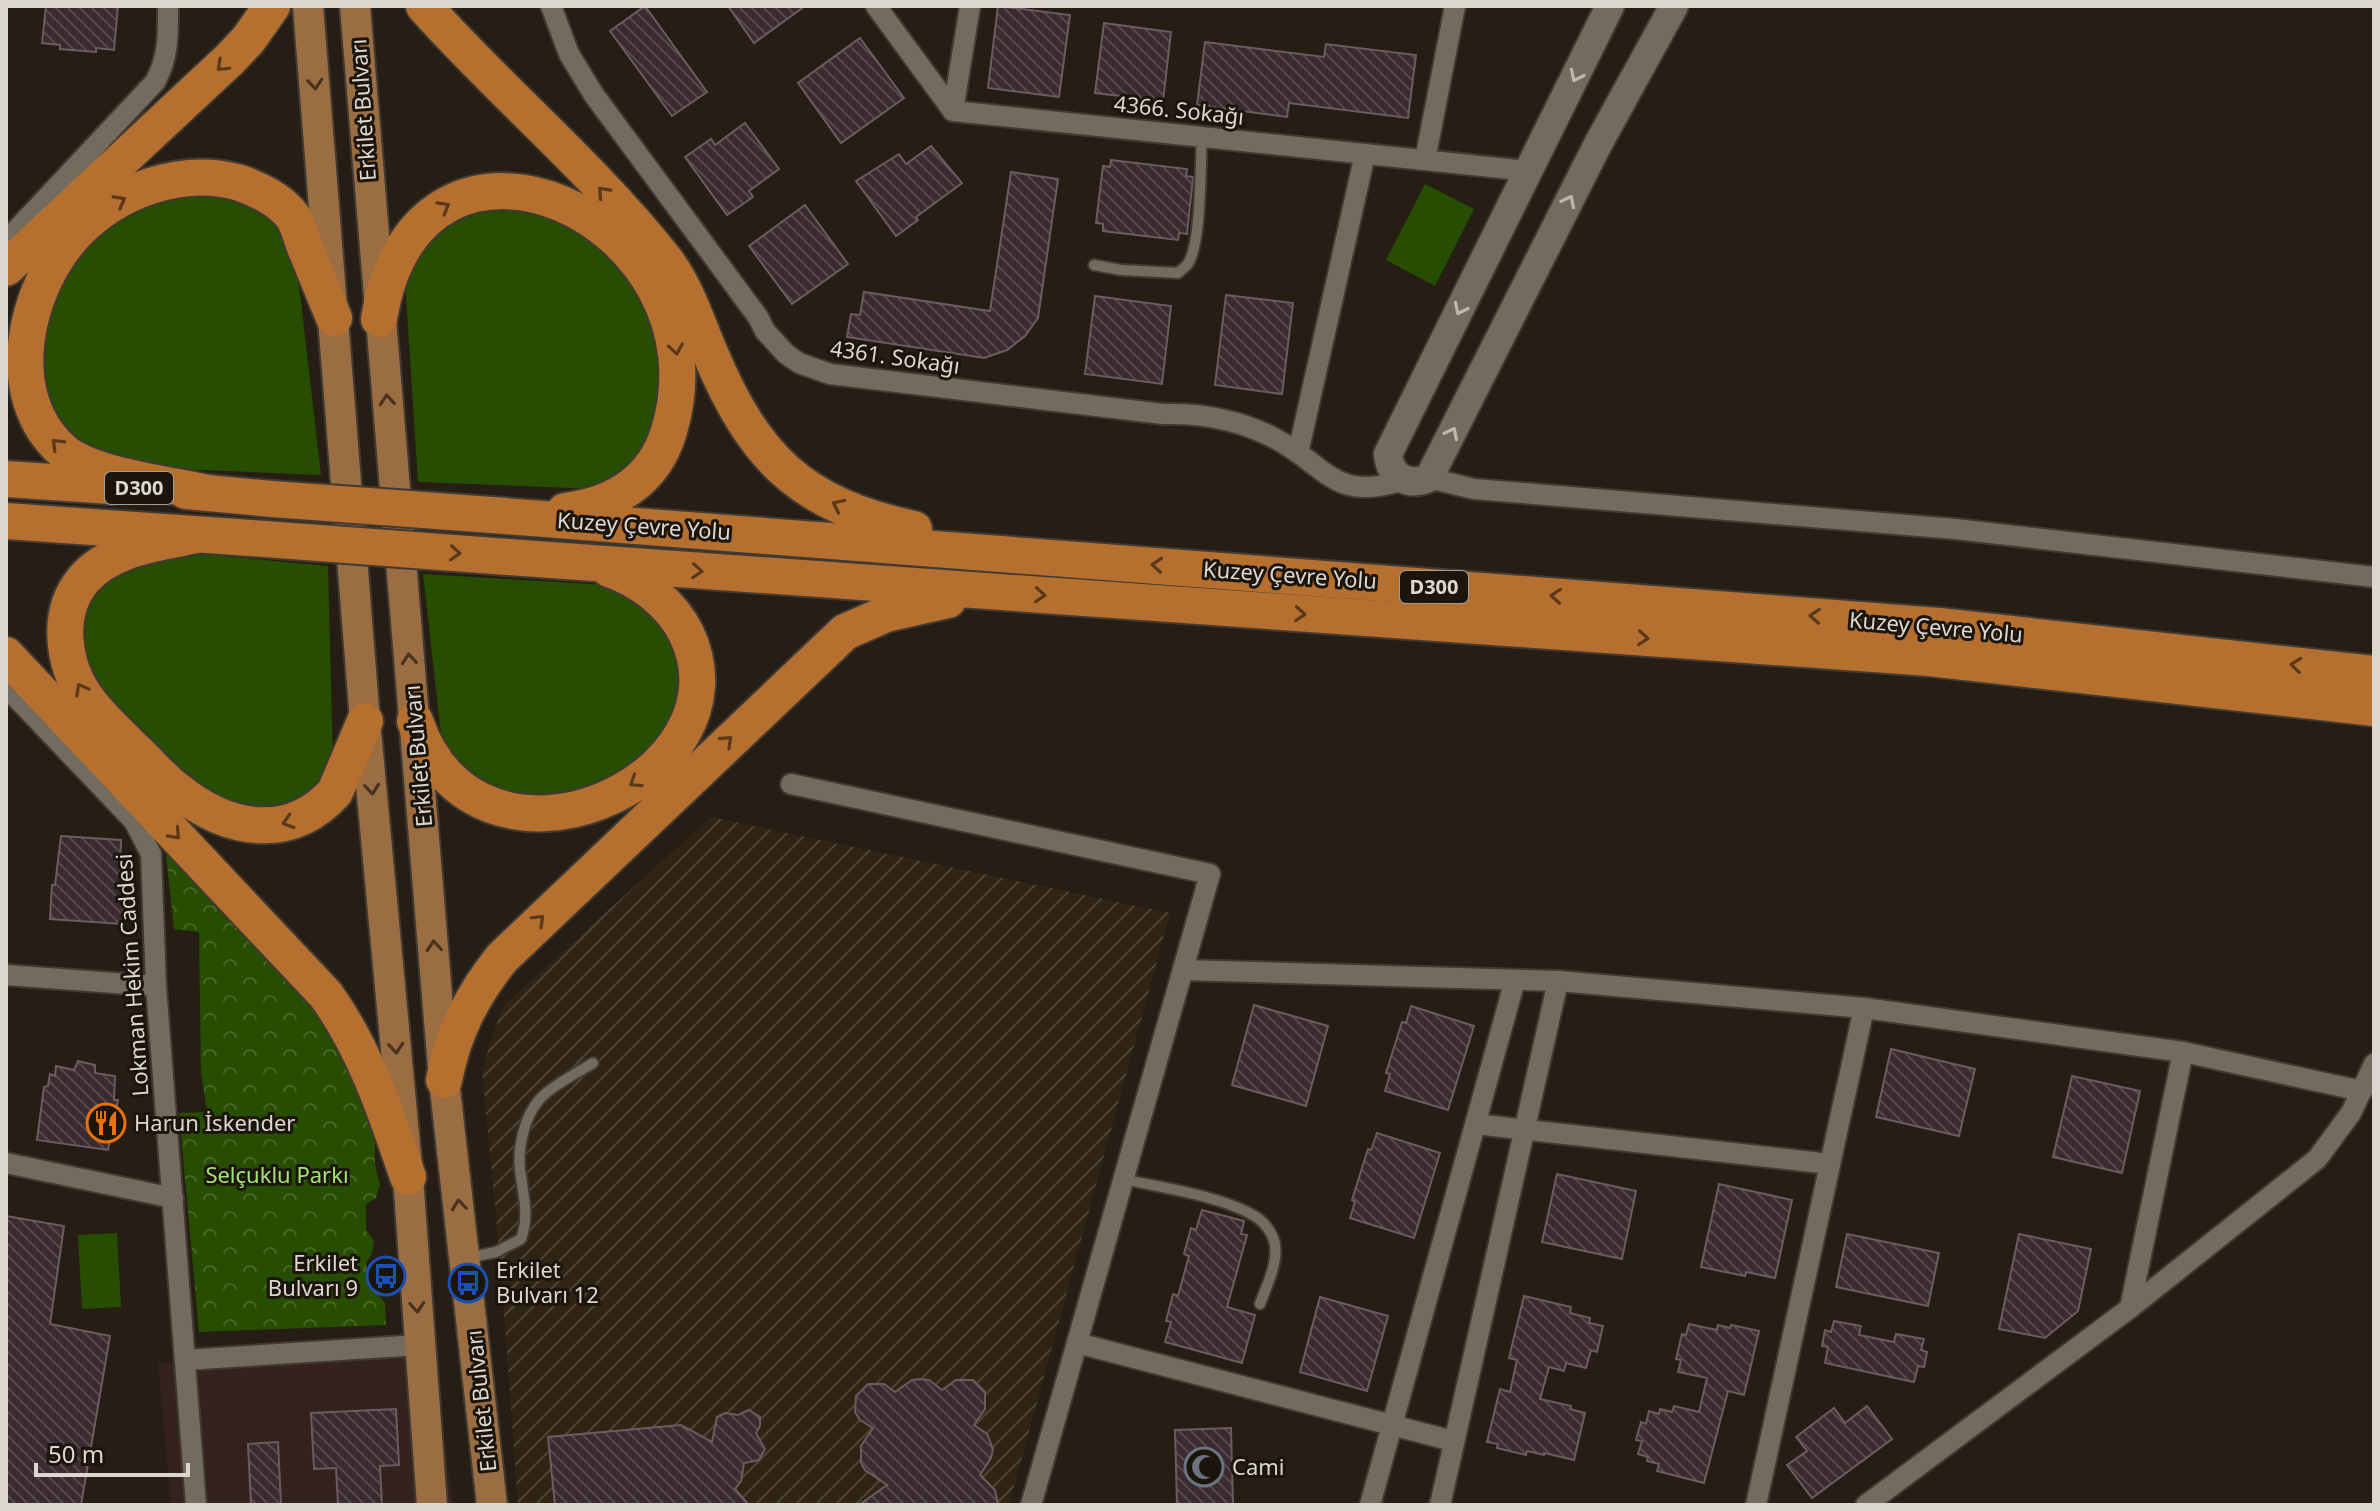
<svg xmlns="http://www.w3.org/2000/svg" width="2380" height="1511" viewBox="0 0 2380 1511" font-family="'Noto Sans',sans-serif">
<defs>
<pattern id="industrial-furrows" width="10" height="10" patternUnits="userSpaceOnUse" patternTransform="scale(2)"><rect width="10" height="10" fill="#302515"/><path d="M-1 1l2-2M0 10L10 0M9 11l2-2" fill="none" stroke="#4d4436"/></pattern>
<pattern id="park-crowns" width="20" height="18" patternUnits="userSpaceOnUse" patternTransform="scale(2)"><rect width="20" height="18" fill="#264d00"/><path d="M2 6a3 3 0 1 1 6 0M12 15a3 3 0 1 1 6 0" fill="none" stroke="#456624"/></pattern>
<pattern id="building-back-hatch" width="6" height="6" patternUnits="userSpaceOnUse" patternTransform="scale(2)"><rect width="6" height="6" fill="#392b2f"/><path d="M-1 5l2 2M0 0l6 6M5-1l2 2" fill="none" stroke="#55494c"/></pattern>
</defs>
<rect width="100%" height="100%" fill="#261e14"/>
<!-- commercial -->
<polygon fill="#34221c" points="432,1345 453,1505 171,1505 158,1363"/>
<!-- industrial -->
<polygon fill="url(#industrial-furrows)" points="711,817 1170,913 1009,1505 518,1505 501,1271 482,1069 502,1007"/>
<!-- green -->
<g fill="#264d00">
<polygon points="1425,184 1474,209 1435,286 1386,260"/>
<polygon points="221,190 278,221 296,259 321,475 127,467 72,444 35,381 58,271 138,202"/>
<polygon points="530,203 623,259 667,357 646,455 596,489 418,482 405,281 433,223"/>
<polygon points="190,553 328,566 333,763 329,775 286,813 215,804 93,688 76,639 102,573"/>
<polygon points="423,574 607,585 658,611 687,677 660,745 580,796 488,794 442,743"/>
<polygon points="117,1233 121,1307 82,1309 78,1235"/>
</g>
<!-- park -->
<polygon fill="url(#park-crowns)" points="165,847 324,1006 368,1111 375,1139 375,1164 380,1185 376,1198 366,1204 366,1230 374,1241 372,1253 366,1263 369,1284 385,1303 386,1325 199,1332 179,1113 207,1112 201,1073 199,932 174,929"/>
<!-- building -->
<g fill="url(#building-back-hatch)" stroke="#6c5c61" stroke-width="2">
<polygon points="46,6 118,6 114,50 96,48 96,52 60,49 60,45 42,43"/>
<polygon points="645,6 707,92 672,116 610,31"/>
<polygon points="728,6 805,6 754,43"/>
<polygon points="998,6 1070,15 1059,97 988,88"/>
<polygon points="1104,23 1171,32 1163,101 1095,93"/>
<polygon points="860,38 904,98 841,143 798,83"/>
<polygon points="1205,42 1324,57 1326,44 1416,55 1408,118 1289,103 1287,117 1197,105"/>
<polygon points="745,123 779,169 749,191 753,197 727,215 685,157 711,139 715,145"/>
<polygon points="931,146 962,183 916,217 918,220 896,236 856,181 899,154 906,164"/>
<polygon points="1111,160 1187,169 1186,176 1193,177 1187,234 1179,233 1178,240 1103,231 1103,224 1096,223 1103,166 1110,167"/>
<polygon points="1011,172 1058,179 1038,318 1025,336 1007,350 984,358 847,337 851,314 860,315 864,292 990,311"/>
<polygon points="805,205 848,264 792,304 749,246"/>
<polygon points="1226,295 1293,303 1282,394 1215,385"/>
<polygon points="1095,296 1171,306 1162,384 1085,374"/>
<polygon points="61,836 121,840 120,872 122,872 121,889 124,889 122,924 50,919 52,885 55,885"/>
<polygon points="1254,1005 1328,1026 1306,1106 1232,1085"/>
<polygon points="1411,1006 1474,1026 1448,1110 1385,1091 1390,1074 1386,1073 1402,1022 1406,1023"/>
<polygon points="1891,1049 1975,1069 1959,1136 1876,1117"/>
<polygon points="78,1061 95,1065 95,1073 115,1076 114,1100 118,1100 108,1150 37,1140 44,1087 48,1086 50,1074 55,1076 56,1066 74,1070"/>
<polygon points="2072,1076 2140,1091 2122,1173 2053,1157"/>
<polygon points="1377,1133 1440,1153 1414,1238 1350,1218 1355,1202 1352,1200 1368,1149 1371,1150"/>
<polygon points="1557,1174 1636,1191 1622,1259 1542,1242"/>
<polygon points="1719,1184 1792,1200 1775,1278 1746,1272 1745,1276 1701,1267"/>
<polygon points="1202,1210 1244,1221 1241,1234 1247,1235 1227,1307 1255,1315 1242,1363 1165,1342 1171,1322 1166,1321 1173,1294 1178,1296 1189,1256 1184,1254 1191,1228 1196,1230"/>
<polygon points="6,1216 64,1226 50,1324 110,1336 81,1505 6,1505"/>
<polygon points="1847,1234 1939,1253 1928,1306 1836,1287"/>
<polygon points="2019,1234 2091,1249 2078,1311 2045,1338 1999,1329"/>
<polygon points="1524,1296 1571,1307 1570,1313 1590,1318 1589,1323 1603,1326 1597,1352 1591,1350 1586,1368 1566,1363 1564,1371 1549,1367 1540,1399 1571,1406 1570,1409 1585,1413 1574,1460 1544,1453 1544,1455 1527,1451 1526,1455 1497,1448 1498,1444 1487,1442 1500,1389 1510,1392 1517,1360 1509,1358"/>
<polygon points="1320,1297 1388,1316 1367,1391 1300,1372"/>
<polygon points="1834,1321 1861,1326 1859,1335 1894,1342 1896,1334 1924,1339 1921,1350 1927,1352 1924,1367 1918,1366 1914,1382 1825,1363 1828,1347 1822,1346 1825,1330 1831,1332"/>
<polygon points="1689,1324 1717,1330 1718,1325 1730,1328 1731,1325 1759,1331 1744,1395 1728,1391 1704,1483 1657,1471 1659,1464 1647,1461 1648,1457 1638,1454 1642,1441 1636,1440 1641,1422 1646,1424 1649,1411 1659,1414 1660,1409 1672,1412 1674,1406 1699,1412 1707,1378 1678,1372 1681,1360 1676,1359 1682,1334 1686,1335"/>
<polygon points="920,1379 929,1380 942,1390 956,1380 973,1380 985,1392 985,1409 974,1425 987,1434 993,1449 991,1458 980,1475 995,1490 998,1505 859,1505 887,1485 865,1470 861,1463 861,1446 873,1428 860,1420 855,1412 856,1396 868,1384 884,1384 895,1392 912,1380"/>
<polygon points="1867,1406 1892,1439 1812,1498 1787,1465 1807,1451 1796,1437 1834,1408 1845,1423"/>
<polygon points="396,1409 399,1465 380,1466 382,1505 338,1505 336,1468 314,1469 311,1413"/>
<polygon points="749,1410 760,1417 760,1426 756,1433 765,1449 759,1460 744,1463 741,1481 735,1489 749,1505 555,1505 548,1437 681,1425 712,1442 717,1417 725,1413 738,1415"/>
<polygon points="1231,1428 1233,1505 1177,1505 1175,1430"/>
<polygon points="278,1442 281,1505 251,1505 248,1444"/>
</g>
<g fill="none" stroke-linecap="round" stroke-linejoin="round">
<defs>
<g id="lane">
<path d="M1094,265L1121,270L1178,273C1178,273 1187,265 1187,265C1202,246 1200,163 1202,137"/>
<path d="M1124,1179C1161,1188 1229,1197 1259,1219C1266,1224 1274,1236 1275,1245C1278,1264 1266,1287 1260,1304"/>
<path d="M467,1258L496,1252L521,1239C529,1218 524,1198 521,1177C516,1151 524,1112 545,1094C559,1082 577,1073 593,1063"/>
</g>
<g id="street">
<path d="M551,6L569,54L594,95L758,317L765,331L786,354L799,363L830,374L1163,414C1203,413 1241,420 1276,439C1327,466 1335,503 1403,480"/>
<polyline points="876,6 953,111 1529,171"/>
<polyline points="953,111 970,6"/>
<polyline points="1425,160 1455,6"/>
<path d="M6,241L155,82C169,57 168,34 168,6"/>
<polyline points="1298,453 1365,154"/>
<polyline points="1429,478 1474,489 1955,529 2374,577"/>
<polyline points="6,687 134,821 151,854 156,986 196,1505"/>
<polyline points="791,784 1210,874 1031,1505"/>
<polyline points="1183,970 1558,981 1864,1008 2183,1052 2362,1091"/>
<polyline points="6,975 156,986"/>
<polyline points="1475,1124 1830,1164"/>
<polyline points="6,1163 173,1198"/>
<polyline points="2130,1308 2183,1052"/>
<polyline points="1077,1343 1453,1441"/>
<polyline points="185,1360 419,1345"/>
<polyline points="1370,1505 1515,980"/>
<polyline points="1440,1505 1558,981"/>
<polyline points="1756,1505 1864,1008"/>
<polyline points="1866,1505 2130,1308 2317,1159 2351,1113 2374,1064"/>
</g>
<path id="secondary" d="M1610,6L1388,454C1390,477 1408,487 1429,478L1598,144L1674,6"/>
<g id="primary">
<polyline points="308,6 365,721 408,1177 432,1505"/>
<polyline points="355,6 444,1080 492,1505"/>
</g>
<g id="highway">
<path d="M424,6C500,91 590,166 662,256C685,284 696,320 710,353C754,458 801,505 914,529"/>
<polyline points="6,268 230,59 248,40 272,6"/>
<path d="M379,319C418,74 732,220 669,431C654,481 614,505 565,511"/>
<polyline points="6,479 111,486"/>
<polyline points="186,491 272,499"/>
<path d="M208,493C168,484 93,476 63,451C0,396 24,288 76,233C116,191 180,167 237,182C256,188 281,200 293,217C298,225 301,236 304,245C314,269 324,294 334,318"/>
<polyline points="492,515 1939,626 2374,674"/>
<polyline points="6,521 265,539"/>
<path d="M196,535C158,544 112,547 84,579C54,614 63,669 90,703C104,721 121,736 137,752C150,764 162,779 177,790C226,830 289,843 335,792L365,721"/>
<polyline points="508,557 1929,658 2374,708"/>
<path d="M6,655L326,995C366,1051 386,1113 408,1177"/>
<path d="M415,721C479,907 756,778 686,633C671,603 641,580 609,569"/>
<path d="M444,1080C453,1033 472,995 502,958L845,632L886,614L948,600"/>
</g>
</defs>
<!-- lane casing -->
<use href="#lane" stroke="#403a33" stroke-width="14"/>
<!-- street casing -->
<use href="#street" stroke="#403a33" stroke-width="24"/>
<!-- secondary casing -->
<use href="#secondary" stroke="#403a33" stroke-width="32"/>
<!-- primary casing -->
<use href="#primary" stroke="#403a33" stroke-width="34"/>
<!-- highway casing -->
<use href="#highway" stroke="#403a33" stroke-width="40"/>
<!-- lane -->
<use href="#lane" stroke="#746b5f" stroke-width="10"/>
<!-- street -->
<use href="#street" stroke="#746b5f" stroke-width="20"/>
<!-- secondary -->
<use href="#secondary" stroke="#746b5f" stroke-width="28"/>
<!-- primary -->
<use href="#primary" stroke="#9b6d42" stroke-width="30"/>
<!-- highway -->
<use href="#highway" stroke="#b56f2f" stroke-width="36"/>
<defs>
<g id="highway-bridge">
<polyline points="272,499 492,515"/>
<polyline points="265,539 508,557"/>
</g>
</defs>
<!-- highway-bridge casing -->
<use href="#highway-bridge" stroke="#403a33" stroke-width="40" stroke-linecap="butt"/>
<!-- highway-bridge -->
<use href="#highway-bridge" stroke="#b56f2f" stroke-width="36"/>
</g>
<!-- one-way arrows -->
<defs><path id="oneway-chevron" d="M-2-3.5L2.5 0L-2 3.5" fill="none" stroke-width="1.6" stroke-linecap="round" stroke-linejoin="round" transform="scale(2)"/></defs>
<g stroke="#593919">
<use href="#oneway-chevron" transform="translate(222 66) rotate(136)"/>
<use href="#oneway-chevron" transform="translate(603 192) rotate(-133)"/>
<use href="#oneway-chevron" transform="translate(120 201) rotate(-29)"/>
<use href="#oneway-chevron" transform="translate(444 207) rotate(-30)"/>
<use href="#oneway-chevron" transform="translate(676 349) rotate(81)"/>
<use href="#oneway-chevron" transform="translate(57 444) rotate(-135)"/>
<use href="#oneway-chevron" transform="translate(838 505) rotate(-154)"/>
<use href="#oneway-chevron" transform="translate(455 553) rotate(4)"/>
<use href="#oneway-chevron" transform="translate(1157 565) rotate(-176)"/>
<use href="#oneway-chevron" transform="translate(697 571) rotate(4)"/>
<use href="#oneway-chevron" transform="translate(1040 595) rotate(4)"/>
<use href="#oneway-chevron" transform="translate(1556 596) rotate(-176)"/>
<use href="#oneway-chevron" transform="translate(1300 614) rotate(4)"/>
<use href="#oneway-chevron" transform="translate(1815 616) rotate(-176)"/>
<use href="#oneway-chevron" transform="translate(1643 638) rotate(4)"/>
<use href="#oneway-chevron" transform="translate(2296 665) rotate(-174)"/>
<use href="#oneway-chevron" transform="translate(81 689) rotate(-119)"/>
<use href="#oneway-chevron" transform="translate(727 741) rotate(-43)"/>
<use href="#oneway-chevron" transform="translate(635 782) rotate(147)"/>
<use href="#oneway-chevron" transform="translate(288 822) rotate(163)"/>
<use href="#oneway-chevron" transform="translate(175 834) rotate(47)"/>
<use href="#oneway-chevron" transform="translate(539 920) rotate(-44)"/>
</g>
<g stroke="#bdb7ae">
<use href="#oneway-chevron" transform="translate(1576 76) rotate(116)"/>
<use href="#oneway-chevron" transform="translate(1569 201) rotate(-63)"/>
<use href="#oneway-chevron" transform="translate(1460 309) rotate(116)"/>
<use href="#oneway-chevron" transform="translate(1452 433) rotate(-63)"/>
</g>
<g stroke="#48341e">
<use href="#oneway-chevron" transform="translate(315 84) rotate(85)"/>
<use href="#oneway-chevron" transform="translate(387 400) rotate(-95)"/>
<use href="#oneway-chevron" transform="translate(409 659) rotate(-95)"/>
<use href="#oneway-chevron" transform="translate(372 789) rotate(85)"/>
<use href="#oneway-chevron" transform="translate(434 946) rotate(-94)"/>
<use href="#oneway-chevron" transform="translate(396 1048) rotate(85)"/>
<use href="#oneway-chevron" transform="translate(459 1205) rotate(-96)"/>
<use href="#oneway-chevron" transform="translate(417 1307) rotate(86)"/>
</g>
<!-- icons -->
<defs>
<symbol id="restaurant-ring" viewBox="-11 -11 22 22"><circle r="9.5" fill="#1c150b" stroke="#e8710a" stroke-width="1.5"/><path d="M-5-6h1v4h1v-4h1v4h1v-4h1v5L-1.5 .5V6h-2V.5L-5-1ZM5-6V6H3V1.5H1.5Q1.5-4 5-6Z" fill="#e8710a"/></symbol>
<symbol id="bus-ring" viewBox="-11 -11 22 22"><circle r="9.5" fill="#1c150b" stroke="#1a4fb4" stroke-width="1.5"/><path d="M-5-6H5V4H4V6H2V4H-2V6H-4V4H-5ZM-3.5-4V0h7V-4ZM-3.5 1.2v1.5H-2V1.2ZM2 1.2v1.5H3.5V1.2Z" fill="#1a4fb4"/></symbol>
<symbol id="mosque-ring" viewBox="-11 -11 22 22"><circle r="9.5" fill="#1c150b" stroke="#6b7280" stroke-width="1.5"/><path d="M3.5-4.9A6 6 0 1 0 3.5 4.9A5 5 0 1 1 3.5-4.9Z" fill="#6b7280"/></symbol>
</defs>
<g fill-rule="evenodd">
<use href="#restaurant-ring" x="84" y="1101" width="44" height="44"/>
<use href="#bus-ring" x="364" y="1254" width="44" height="44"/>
<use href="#bus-ring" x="446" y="1261" width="44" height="44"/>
<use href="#mosque-ring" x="1182" y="1445" width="44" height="44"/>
</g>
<g text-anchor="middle" stroke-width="6" stroke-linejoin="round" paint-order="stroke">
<!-- shield labels -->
<g fill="#1c150b" stroke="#a29d95" stroke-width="2">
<rect x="105" y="472" width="68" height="32" rx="6"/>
<rect x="1400" y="571" width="68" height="32" rx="6"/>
</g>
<g font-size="20" font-weight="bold" fill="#dcd7d0">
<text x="139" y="495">D300</text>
<text x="1434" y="594">D300</text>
</g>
<!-- street labels -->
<g font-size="22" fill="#dcd7d0" stroke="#1c150b">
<text transform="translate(363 110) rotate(-94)" y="8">Erkilet Bulvarı</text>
<text transform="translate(1179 110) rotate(6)" y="8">4366. Sokağı</text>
<text transform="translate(895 357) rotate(8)" y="8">4361. Sokağı</text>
<text transform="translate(644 526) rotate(4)" y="8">Kuzey Çevre Yolu</text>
<text transform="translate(1290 575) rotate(4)" y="8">Kuzey Çevre Yolu</text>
<text transform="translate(1936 627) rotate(5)" y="8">Kuzey Çevre Yolu</text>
<text transform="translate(418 756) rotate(-95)" y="8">Erkilet Bulvarı</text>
<text transform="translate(132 975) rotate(-94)" y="8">Lokman Hekim Caddesi</text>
<text transform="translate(481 1401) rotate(-96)" y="8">Erkilet Bulvarı</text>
</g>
<!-- poi labels -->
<g font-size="22" fill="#dcd7d0" stroke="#1c150b" text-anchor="start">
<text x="134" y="1131">Harun İskender</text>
<text x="358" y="1271" text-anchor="end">Erkilet<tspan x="358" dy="25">Bulvarı 9</tspan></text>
<text x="496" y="1278">Erkilet<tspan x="496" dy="25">Bulvarı 12</tspan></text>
<text x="1232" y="1475">Cami</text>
</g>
<!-- park labels -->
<g font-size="22" fill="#a1e377" stroke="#1c150b">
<text x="277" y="1183">Selçuklu Parkı</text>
</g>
</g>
<!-- border -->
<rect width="2380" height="1511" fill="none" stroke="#dcd7d0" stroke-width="16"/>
<!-- scale -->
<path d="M36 1463v12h152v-12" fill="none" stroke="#dcd7d0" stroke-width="4"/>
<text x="48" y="1463" font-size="24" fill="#dcd7d0" stroke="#1c150b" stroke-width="6" paint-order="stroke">50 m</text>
</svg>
